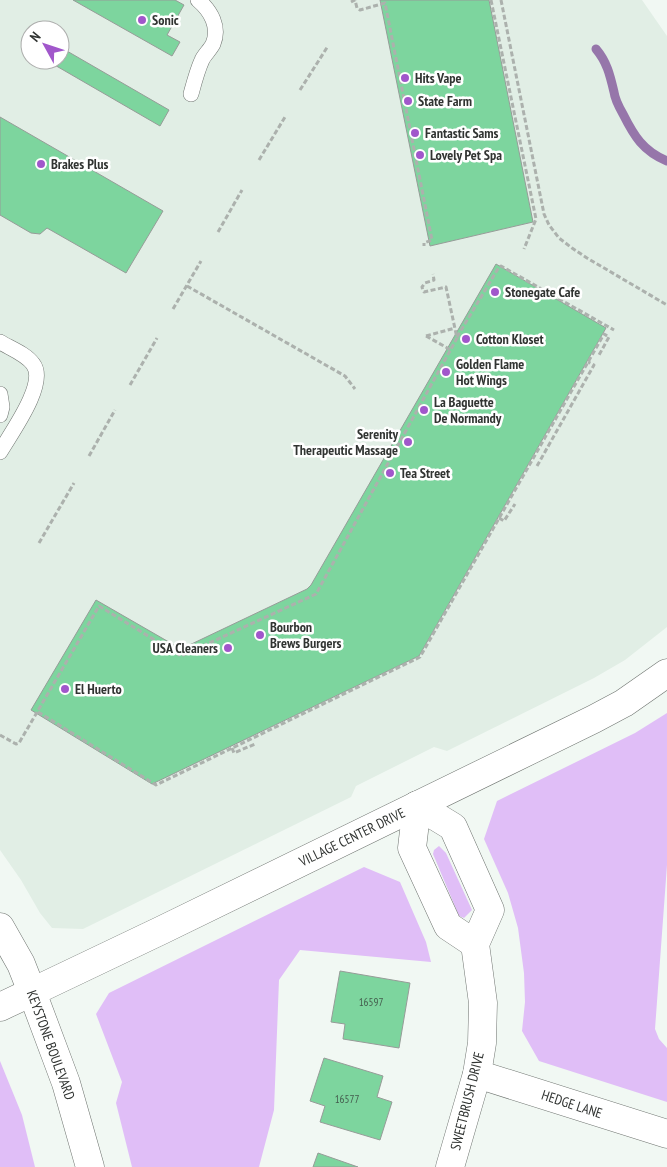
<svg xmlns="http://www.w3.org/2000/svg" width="667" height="1167" viewBox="0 0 667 1167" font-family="'PT Sans Narrow',sans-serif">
<rect width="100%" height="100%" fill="#f1f8f3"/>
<!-- built -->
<path fill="#e1eee5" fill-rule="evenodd" d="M0,0H642L667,36V627L625,660L594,678L447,751L434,747L356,786L351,797L347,799L83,929L52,928L40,913L21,880L0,850ZM30,30H60V60H30Z"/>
<!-- green -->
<g fill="#e0bef7">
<polygon points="667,713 667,865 655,1029 659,1039 667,1048 667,1102 539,1061 522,1031 525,1002 524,973 518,928 508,893 484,839 497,801 635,733"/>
<polygon points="439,846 446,853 472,910 464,918 459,916 433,854 434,850"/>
<polygon points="364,867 400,882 426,942 431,962 300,950 279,980 274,1110 259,1167 132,1167 116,1103 122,1082 96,1014 109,993"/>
<polygon points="0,1061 22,1115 35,1167 0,1167"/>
</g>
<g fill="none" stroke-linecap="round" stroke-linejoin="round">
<!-- stream -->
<path stroke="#9676aa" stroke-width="9" d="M596,49C607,62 610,75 614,92C615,100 619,107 623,114C634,136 643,151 667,161"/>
</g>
<!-- building -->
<g fill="#7dd59e" stroke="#969c98">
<polygon points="73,0 175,0 184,5 167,35 180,42 172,56"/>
<polygon points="380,0 489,0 533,222 430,246"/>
<polygon points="60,47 169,110 160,126 46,60 60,60"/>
<polygon points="0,117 163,211 126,273 47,228 40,234 31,233 0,215"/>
<polygon points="496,264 606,328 419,656 152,784 31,710 96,600 181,649 307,589 311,585"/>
<polygon points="340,971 410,983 399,1048 343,1039 345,1024 331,1022"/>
<polygon points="324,1058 383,1076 377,1097 392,1102 380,1140 320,1122 325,1106 310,1101"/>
<polygon points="318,1153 358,1167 313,1167"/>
</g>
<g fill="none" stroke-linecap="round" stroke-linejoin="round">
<defs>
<g id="service">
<path d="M191,94C194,83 197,71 202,60C204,55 210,50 213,44C220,27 211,11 198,0"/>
<path d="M0,342C10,348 26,354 33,364C48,383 11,433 0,452"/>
<polyline points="0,394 2,407 0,415"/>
</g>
<g id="minor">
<polyline points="0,1007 32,992"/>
<polyline points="477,1074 667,1134"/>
<polyline points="450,1167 477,1074 482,1043 483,1003 475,944 490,910 453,827 417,805 412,848 448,926 475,944"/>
</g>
<g id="tertiary">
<polyline points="0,927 21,964 32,992 66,1083 90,1167"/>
<polyline points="32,992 162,930 594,719 624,703 667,673"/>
</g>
</defs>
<!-- service casing -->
<use href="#service" stroke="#6f7470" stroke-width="16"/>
<!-- minor casing -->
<use href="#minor" stroke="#6f7470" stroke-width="29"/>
<!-- tertiary casing -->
<use href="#tertiary" stroke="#6f7470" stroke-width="29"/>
<!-- path -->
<g stroke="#acb1ad" stroke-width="3" stroke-dasharray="5 2.5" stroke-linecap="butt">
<polyline points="491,0 536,219 524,249"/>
<polyline points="501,0 544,214 549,225 559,238 572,248 587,258 667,305"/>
<polyline points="351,2 355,0 357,8 360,10 385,3 432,240 424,243 424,246"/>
<polyline points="300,90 328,46"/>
<polyline points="259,160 285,117"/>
<polyline points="218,232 242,190"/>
<polyline points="187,286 345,376 355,389"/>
<polyline points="173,309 201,261"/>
<polyline points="426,336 455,328"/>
<polyline points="426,336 451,350"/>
<polyline points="457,337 499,267 501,266 614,330"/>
<polyline points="130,385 157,338"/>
<polyline points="89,456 115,410"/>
<polyline points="537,466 594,365 588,362"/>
<polyline points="499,518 504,521 515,504"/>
<polyline points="39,543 74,483"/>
<polyline points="38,712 156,785 420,657 604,334 609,337 599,355"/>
<polyline points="0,735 16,744 19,743 99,606 181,656 316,594 457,338 446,287 424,292 423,291 422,287 425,283 434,280 433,274"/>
<polyline points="232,748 234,753 255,744"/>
</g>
<!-- service -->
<use href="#service" stroke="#fff" stroke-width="15"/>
<!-- minor -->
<use href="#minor" stroke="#fff" stroke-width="28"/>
<!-- tertiary -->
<use href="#tertiary" stroke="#fff" stroke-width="28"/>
</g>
<!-- markers -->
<g fill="#a157cb" stroke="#fff" stroke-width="2">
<circle cx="142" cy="20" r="5"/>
<circle cx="405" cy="78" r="5"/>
<circle cx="408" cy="101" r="5"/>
<circle cx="415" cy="133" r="5"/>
<circle cx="420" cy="155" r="5"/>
<circle cx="41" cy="164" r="5"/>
<circle cx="495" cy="292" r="5"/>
<circle cx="466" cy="339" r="5"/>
<circle cx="446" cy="372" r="5"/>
<circle cx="424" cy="410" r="5"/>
<circle cx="408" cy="442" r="5"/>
<circle cx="390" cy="473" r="5"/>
<circle cx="260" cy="635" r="5"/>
<circle cx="228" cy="648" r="5"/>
<circle cx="65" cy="689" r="5"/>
</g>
<g text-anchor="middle" stroke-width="5" stroke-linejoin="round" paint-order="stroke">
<!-- number labels -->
<g font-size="11" fill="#445c4d">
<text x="371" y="1006">16597</text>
<text x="347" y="1103">16577</text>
</g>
<!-- poi labels -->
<g font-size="14" font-weight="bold" fill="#313432" stroke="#fff" text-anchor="start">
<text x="152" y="25">Sonic</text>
<text x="415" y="83">Hits Vape</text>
<text x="418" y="106">State Farm</text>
<text x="425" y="138">Fantastic Sams</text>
<text x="430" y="160">Lovely Pet Spa</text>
<text x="51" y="169">Brakes Plus</text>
<text x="505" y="297">Stonegate Cafe</text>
<text x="476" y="344">Cotton Kloset</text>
<text x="456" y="369">Golden Flame<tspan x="456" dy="16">Hot Wings</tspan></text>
<text x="434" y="407">La Baguette<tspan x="434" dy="16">De Normandy</tspan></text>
<text x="398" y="439" text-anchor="end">Serenity<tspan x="398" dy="16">Therapeutic Massage</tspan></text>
<text x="400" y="478">Tea Street</text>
<text x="270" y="632">Bourbon<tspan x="270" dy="16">Brews Burgers</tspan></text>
<text x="218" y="653" text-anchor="end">USA Cleaners</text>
<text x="75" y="694">El Huerto</text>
</g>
<!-- street labels -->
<g font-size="14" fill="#313432" stroke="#fff">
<text transform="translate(352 837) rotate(-26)" y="5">VILLAGE CENTER DRIVE</text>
<text transform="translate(51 1045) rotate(70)" y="5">KEYSTONE BOULEVARD</text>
<text transform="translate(467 1101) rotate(-76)" y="5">SWEETBRUSH DRIVE</text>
<text transform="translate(572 1104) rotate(18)" y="5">HEDGE LANE</text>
</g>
</g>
<!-- north arrow -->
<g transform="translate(45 45) rotate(310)"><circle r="24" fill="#ffffff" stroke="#adaead"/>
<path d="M0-4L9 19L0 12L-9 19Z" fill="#a157cb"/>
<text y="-8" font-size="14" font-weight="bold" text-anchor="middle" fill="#313432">N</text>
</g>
</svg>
